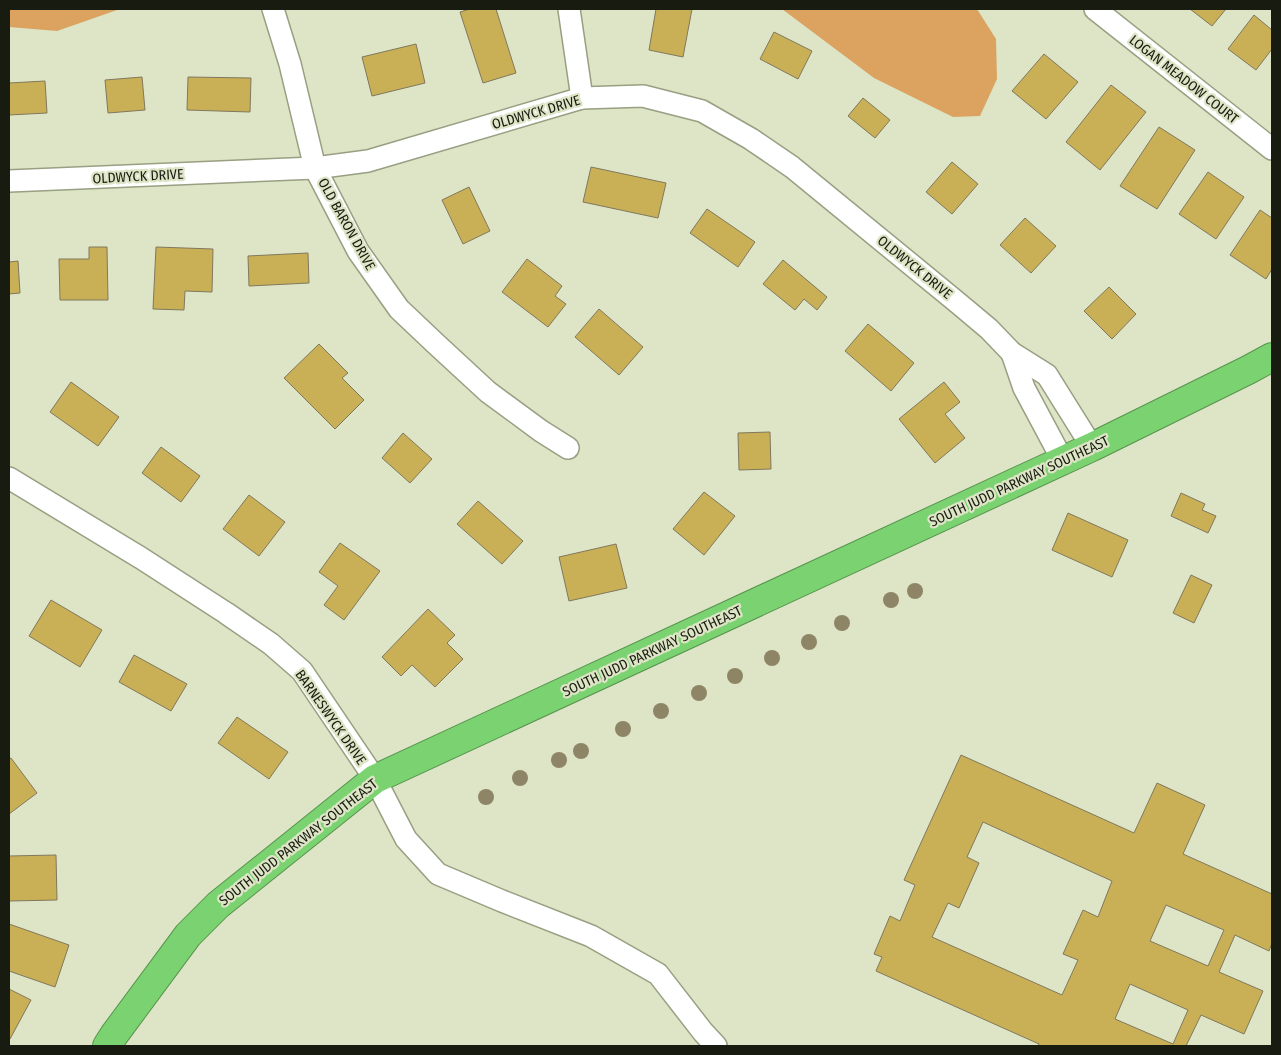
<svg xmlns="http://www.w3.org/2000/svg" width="1281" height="1055" viewBox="0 0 1281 1055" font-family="'Fira Sans Condensed',sans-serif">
<rect width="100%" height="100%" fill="#dde5c6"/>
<!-- green -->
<g fill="#dba35f">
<polygon points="9,9 120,9 57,31 9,27"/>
<polygon points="782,9 977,9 996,39 997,79 980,116 953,117 874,78"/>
</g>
<!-- building -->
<g fill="#c9b057" stroke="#80785c" fill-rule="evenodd">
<polygon points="470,9 496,9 516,73 483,83 460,12"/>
<polygon points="656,9 692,9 683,57 649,50"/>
<polygon points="1190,9 1226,9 1212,26"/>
<polygon points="1254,15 1272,30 1272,49 1256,70 1228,49"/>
<polygon points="774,32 812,51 798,79 760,59"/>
<polygon points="416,44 425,83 372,96 362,57"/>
<polygon points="1044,54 1078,82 1046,119 1012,91"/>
<polygon points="142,77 145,110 108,113 105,80"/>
<polygon points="188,77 251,78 250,112 187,110"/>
<polygon points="45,81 47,113 9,115 9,83"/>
<polygon points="1111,85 1146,112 1100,170 1066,142"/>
<polygon points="863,98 890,120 875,138 848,116"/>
<polygon points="1159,127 1195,150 1157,209 1120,186"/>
<polygon points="952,162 978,184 952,214 926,192"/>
<polygon points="591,167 666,183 658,218 583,202"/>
<polygon points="1208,172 1244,197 1216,239 1179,214"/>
<polygon points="469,187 490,231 463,244 442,200"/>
<polygon points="707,209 755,242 738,267 690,233"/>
<polygon points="1260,210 1272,218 1272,269 1266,279 1230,255"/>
<polygon points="1025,218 1056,246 1031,273 1000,245"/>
<polygon points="89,247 107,247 108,300 60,300 59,259 89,259"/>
<polygon points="156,247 213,249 212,292 185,291 184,310 153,309"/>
<polygon points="308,253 309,283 249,286 248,256"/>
<polygon points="527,259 562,286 555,296 566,304 548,327 502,292"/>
<polygon points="783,260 827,297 817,310 804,299 795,310 763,284"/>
<polygon points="18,261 20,293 9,294 9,262"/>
<polygon points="1109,287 1136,314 1112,339 1084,311"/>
<polygon points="599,309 643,347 619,375 575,337"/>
<polygon points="868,324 914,363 891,391 845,351"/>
<polygon points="319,344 348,373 342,378 364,400 335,429 284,378"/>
<polygon points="71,382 119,417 98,446 50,412"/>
<polygon points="944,382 960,402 945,414 965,438 935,463 899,419"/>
<polygon points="770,432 771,469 739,470 738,433"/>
<polygon points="403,433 432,459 410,483 382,458"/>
<polygon points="161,447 200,476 181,502 142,473"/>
<polygon points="704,492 735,516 704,555 673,529"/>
<polygon points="1181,493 1205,504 1202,510 1216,516 1208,533 1171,516"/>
<polygon points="249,495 285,522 259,556 223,529"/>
<polygon points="478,501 523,541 502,564 457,524"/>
<polygon points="1068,513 1128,540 1112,577 1052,550"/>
<polygon points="340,543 380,571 344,620 324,605 338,586 319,572"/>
<polygon points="616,544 627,588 569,601 559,557"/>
<polygon points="1191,575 1212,585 1194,623 1173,613"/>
<polygon points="51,600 102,630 80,667 29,636"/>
<polygon points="428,609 455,635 447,643 463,659 435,687 412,665 401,676 382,657"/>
<polygon points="134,655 187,684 171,711 119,682"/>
<polygon points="237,717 288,752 269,779 218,743"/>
<path d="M961,755L1134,833L1157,783L1205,805L1183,854L1272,894V943L1269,951L1235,935L1219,972L1263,991L1244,1034L1201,1015L1186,1046H1038L1039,1044L876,971L882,957L874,954L890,916L900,921L915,885L904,880ZM983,822L1112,881L1098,917L1083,910L1063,954L1078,960L1062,995L932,937L948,903L959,908L979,863L967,857ZM1166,905L1224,930L1208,966L1150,941ZM1130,984L1188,1010L1173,1044L1115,1019Z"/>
<polygon points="11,758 37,793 9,814 9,759"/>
<polygon points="56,855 57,900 9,901 9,856"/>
<polygon points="9,924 69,945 55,987 9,971"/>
<polygon points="9,989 31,1000 10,1039 9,1038"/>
</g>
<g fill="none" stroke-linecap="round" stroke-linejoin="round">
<defs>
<g id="street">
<polyline points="273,9 290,64 315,168 358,251 399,309 436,344 488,392 541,431 568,448"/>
<polyline points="569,9 582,98"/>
<polyline points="1095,9 1272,149"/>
<polyline points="9,181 315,168 368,161 582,98 643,96 702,111 751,139 792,167 958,303 989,329 1012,353 1047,375 1092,447"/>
<polyline points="1012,353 1024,388 1063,461"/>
<polyline points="9,478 141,558 226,613 271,644 302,671 375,779 406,839 438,874 502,901 591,936 658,974 703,1032 716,1046"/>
</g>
<polyline id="highway" points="107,1046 114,1035 188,935 218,905 375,779 1092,447 1248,370 1272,357"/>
</defs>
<!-- street casing -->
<use href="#street" stroke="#989f82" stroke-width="24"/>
<!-- highway casing -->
<use href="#highway" stroke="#58934e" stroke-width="30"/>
<!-- street -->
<use href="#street" stroke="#fff" stroke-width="21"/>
<!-- highway -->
<use href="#highway" stroke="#7ad370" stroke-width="28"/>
</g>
<!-- trees -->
<g fill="#8e8566">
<circle cx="915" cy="591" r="8"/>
<circle cx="891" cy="600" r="8"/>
<circle cx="842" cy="623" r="8"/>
<circle cx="809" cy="642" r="8"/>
<circle cx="772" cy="658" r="8"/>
<circle cx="735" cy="676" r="8"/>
<circle cx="699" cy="693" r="8"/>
<circle cx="661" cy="711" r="8"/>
<circle cx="623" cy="729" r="8"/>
<circle cx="581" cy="751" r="8"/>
<circle cx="559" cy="760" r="8"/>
<circle cx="520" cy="778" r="8"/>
<circle cx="486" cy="797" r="8"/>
</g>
<g text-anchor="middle" stroke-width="4.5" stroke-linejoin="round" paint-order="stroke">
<!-- street labels -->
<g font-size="14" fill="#181b10" stroke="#dde5c6">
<text transform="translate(1184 79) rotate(38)" y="5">LOGAN MEADOW COURT</text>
<text transform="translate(536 112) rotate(-16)" y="5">OLDWYCK DRIVE</text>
<text transform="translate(138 176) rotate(-3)" y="5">OLDWYCK DRIVE</text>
<text transform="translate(347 224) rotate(61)" y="5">OLD BARON DRIVE</text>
<text transform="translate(915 267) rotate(39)" y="5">OLDWYCK DRIVE</text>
<text transform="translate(1019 481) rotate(-25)" y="5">SOUTH JUDD PARKWAY SOUTHEAST</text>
<text transform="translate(652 651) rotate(-25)" y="5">SOUTH JUDD PARKWAY SOUTHEAST</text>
<text transform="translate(331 717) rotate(55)" y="5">BARNESWYCK DRIVE</text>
<text transform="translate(298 842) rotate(-38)" y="5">SOUTH JUDD PARKWAY SOUTHEAST</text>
</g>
</g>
<!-- border -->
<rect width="1281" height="1055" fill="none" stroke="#181b10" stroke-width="20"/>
</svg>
